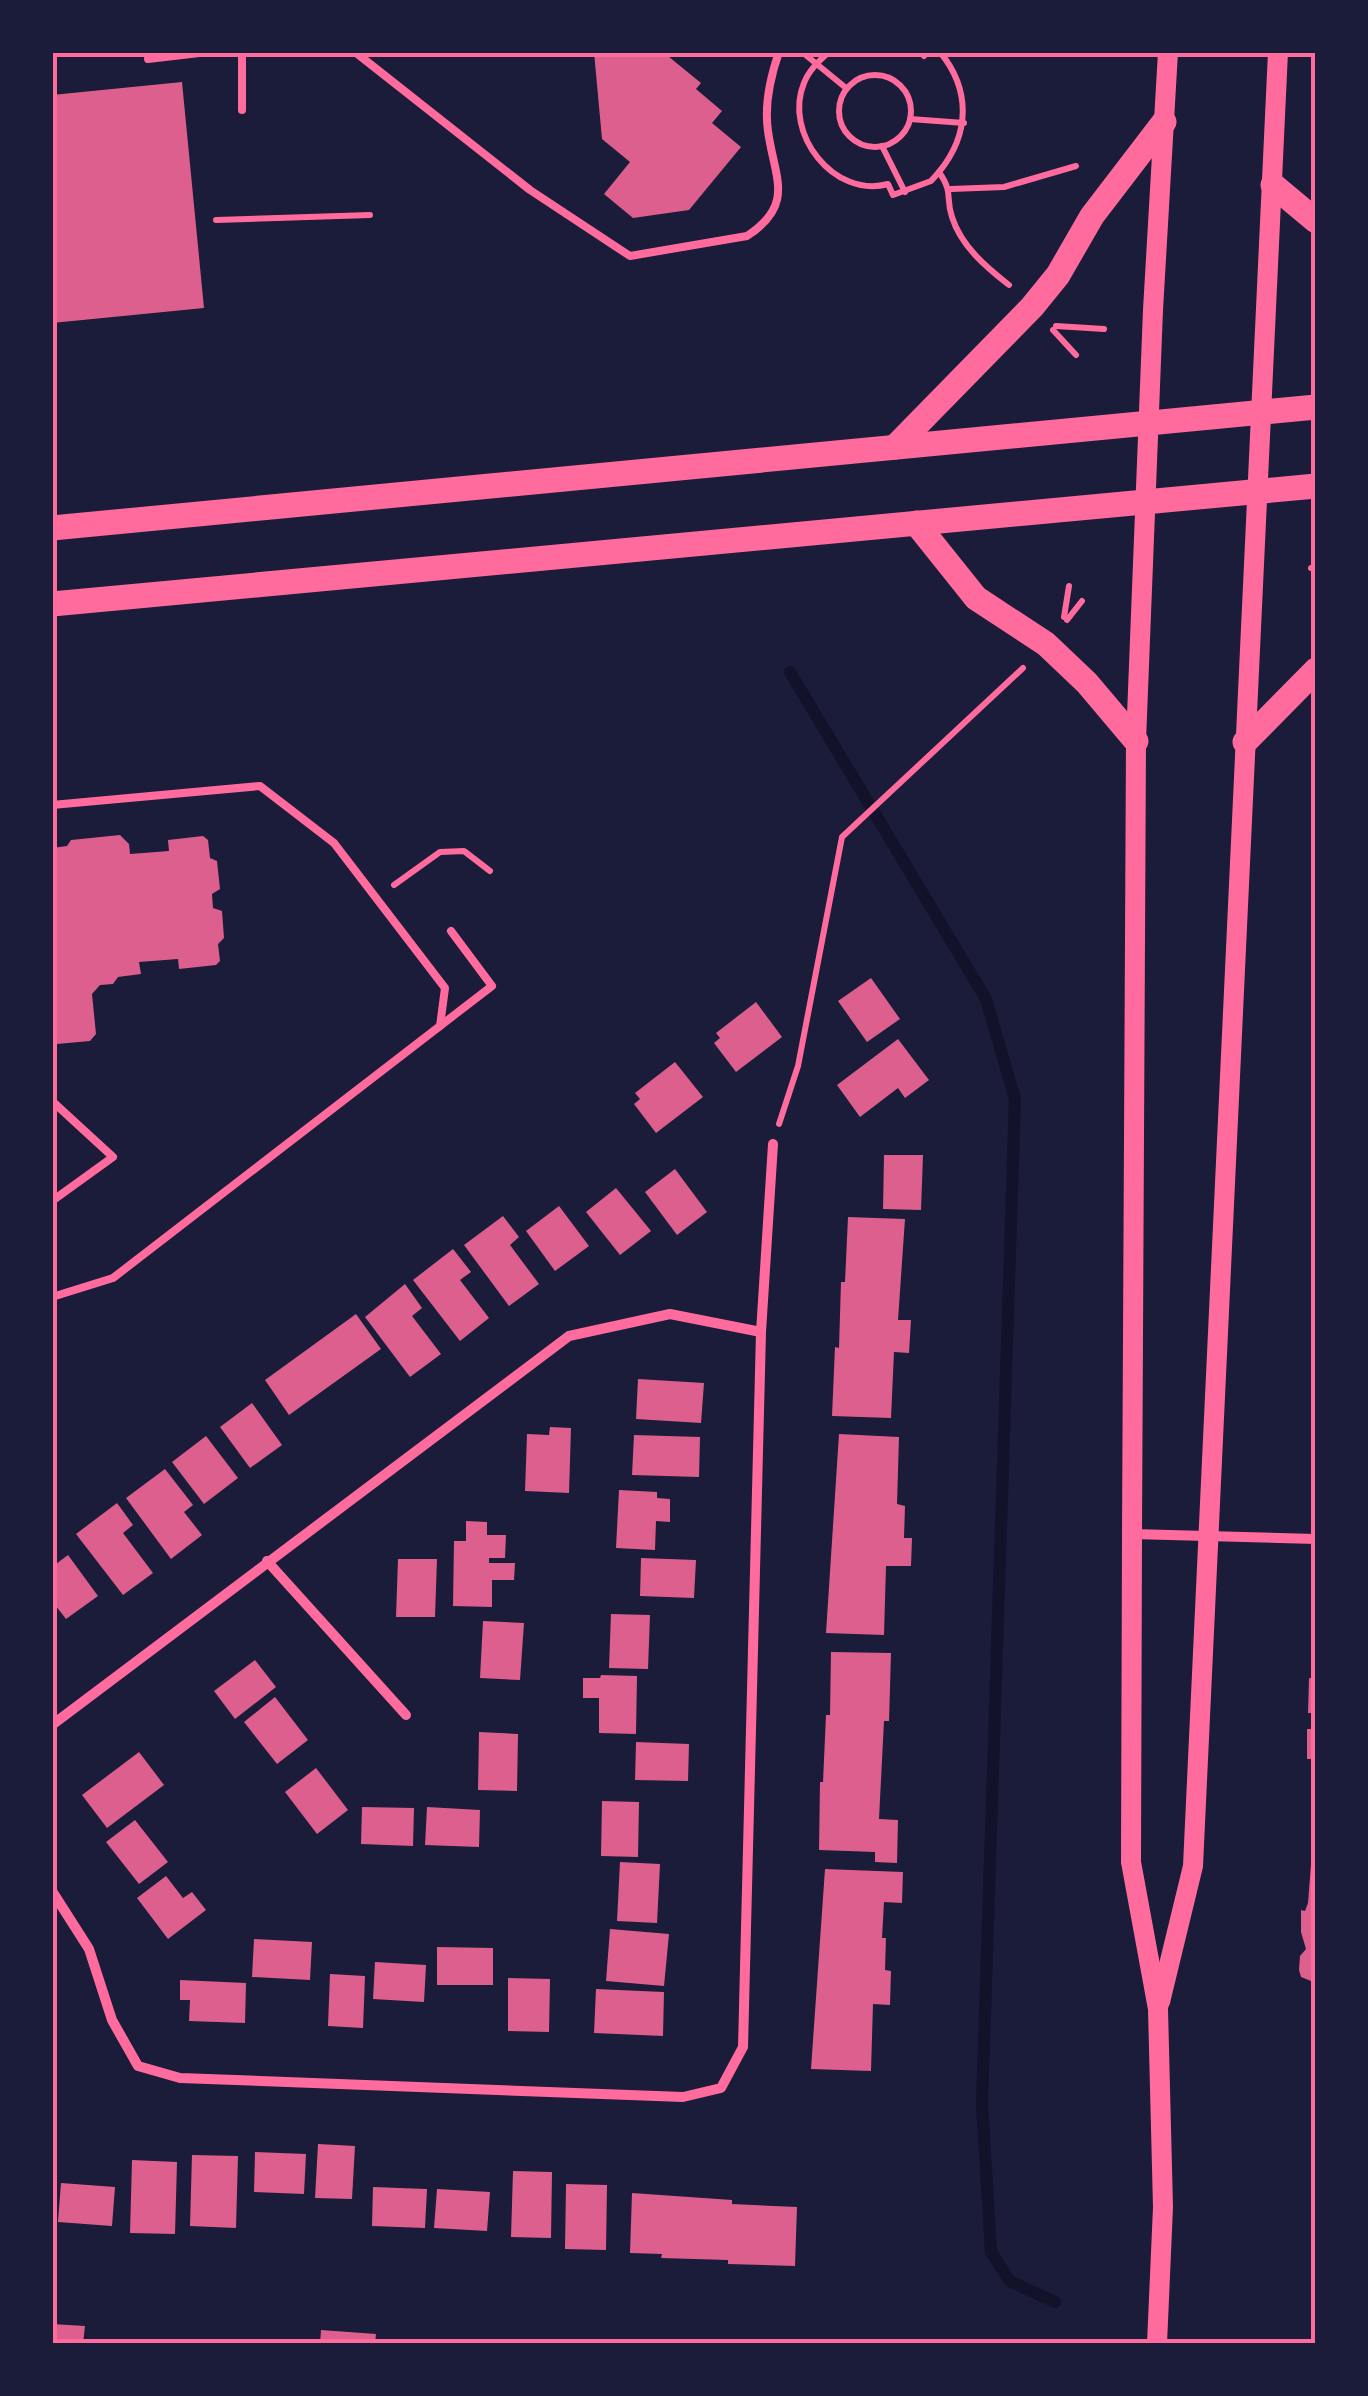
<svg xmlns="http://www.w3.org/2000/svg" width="1368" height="2396" viewBox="0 0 1368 2396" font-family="Arial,sans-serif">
<rect width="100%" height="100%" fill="#1b1b3a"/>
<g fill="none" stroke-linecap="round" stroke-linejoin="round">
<!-- stream -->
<polyline stroke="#12122b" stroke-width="12" points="790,672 986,999 1015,1099 982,2104 991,2252 1010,2281 1055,2302"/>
</g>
<!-- building -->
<g fill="#dd5f8e">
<polygon points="594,52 663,52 701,83 696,89 722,111 712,123 741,147 689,210 633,218 604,194 630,162 602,139"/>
<polygon points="182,82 204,308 52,323 52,95"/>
<polygon points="120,835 129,844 130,854 169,851 168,840 203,836 208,840 210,858 217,861 220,889 212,894 213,908 222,911 224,938 218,944 220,961 216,965 179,969 178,959 139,962 141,974 118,977 113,984 100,985 92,994 96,1034 90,1041 57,1044 52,1050 52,848 67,846 71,840"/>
<polygon points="871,978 900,1019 867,1042 838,1001"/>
<polygon points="756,1002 782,1037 736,1072 714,1043 720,1038 716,1033"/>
<polygon points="898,1039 929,1080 905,1098 898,1088 860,1117 837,1085"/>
<polygon points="675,1062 703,1097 656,1133 634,1104 640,1099 635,1093"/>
<polygon points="884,1155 923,1155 921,1210 883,1209"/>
<polygon points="675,1169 707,1212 677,1235 645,1192"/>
<polygon points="616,1188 651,1231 620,1255 586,1212"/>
<polygon points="559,1206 589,1246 555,1271 526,1231"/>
<polygon points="503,1216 519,1237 510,1245 539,1284 509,1306 464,1245"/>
<polygon points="848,1217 905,1219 898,1320 911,1320 909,1353 894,1352 891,1418 832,1416 835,1347 839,1348 841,1282 845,1282"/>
<polygon points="453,1249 471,1272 460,1280 489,1318 460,1341 413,1280"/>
<polygon points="405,1284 422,1308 412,1316 441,1354 410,1377 365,1317"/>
<polygon points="356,1314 381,1349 289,1415 265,1380"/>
<polygon points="638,1379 704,1383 701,1423 636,1419"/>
<polygon points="252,1403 282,1445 250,1468 220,1427"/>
<polygon points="550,1427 571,1428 569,1493 525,1491 527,1434 549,1435"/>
<polygon points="839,1434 899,1437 897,1504 905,1506 904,1538 912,1538 911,1566 886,1566 884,1635 826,1633"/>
<polygon points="634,1435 700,1437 699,1477 632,1475"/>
<polygon points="206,1436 238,1478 204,1504 172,1462"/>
<polygon points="165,1469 193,1505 184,1512 202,1535 171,1559 126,1498"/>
<polygon points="619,1490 657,1492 657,1498 670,1499 670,1522 656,1521 655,1550 616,1548"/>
<polygon points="117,1503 133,1525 123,1533 153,1573 123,1595 76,1534"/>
<polygon points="466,1521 487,1522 487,1535 506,1535 505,1558 489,1558 489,1563 515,1563 514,1580 492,1580 492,1607 453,1606 454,1541 466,1541"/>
<polygon points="68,1555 98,1596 66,1619 52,1601 52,1567"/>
<polygon points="641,1558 696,1560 694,1598 640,1596"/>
<polygon points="398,1559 437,1559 435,1617 396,1617"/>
<polygon points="611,1614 650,1615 648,1669 609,1668"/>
<polygon points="483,1621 524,1623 520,1680 480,1678"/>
<polygon points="831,1652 891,1653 889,1721 884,1721 879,1819 898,1820 897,1863 875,1862 875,1852 819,1850 820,1782 823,1782 826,1715 830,1715"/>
<polygon points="255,1660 276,1687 235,1719 214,1691"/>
<polygon points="601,1675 637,1676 636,1734 599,1733 599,1698 583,1698 583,1678 600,1678"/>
<polygon points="1309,1678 1316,1679 1316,1759 1307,1759 1307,1729 1312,1729 1311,1713 1308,1713"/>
<polygon points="275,1697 308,1740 277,1764 244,1722"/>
<polygon points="479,1732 518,1734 517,1791 478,1790"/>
<polygon points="636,1742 689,1744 688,1781 635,1780"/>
<polygon points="139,1752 164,1785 107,1828 82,1795"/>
<polygon points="316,1768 348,1810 317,1834 285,1792"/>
<polygon points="602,1801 639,1802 638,1857 601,1856"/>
<polygon points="362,1807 414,1808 413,1846 361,1844"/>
<polygon points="427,1807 480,1810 479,1847 425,1845"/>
<polygon points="135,1820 168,1862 139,1884 106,1842"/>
<polygon points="1312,1851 1316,1851 1316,1983 1301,1977 1299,1970 1300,1956 1306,1949 1301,1932 1301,1910 1305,1911 1308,1903"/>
<polygon points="620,1862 660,1864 657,1923 617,1921"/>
<polygon points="825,1869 903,1872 902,1903 884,1902 882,1938 886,1938 885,1970 891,1971 890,2005 873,2004 871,2071 811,2069"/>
<polygon points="166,1876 183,1898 192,1892 206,1910 168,1939 137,1898"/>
<polygon points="610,1929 669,1934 664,1986 606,1981"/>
<polygon points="254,1939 312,1942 310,1980 252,1977"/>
<polygon points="437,1947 493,1948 493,1985 437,1985"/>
<polygon points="375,1962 426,1965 424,2002 373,1999"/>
<polygon points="330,1974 365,1976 363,2028 328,2026"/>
<polygon points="508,1978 550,1979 549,2032 508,2031"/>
<polygon points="180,1980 246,1983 245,2023 189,2021 190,2000 180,2000"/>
<polygon points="596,1989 664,1992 663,2036 594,2033"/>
<polygon points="318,2144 355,2146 352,2199 315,2198"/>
<polygon points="255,2152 306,2154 304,2194 254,2192"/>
<polygon points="192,2155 238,2156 236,2228 190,2226"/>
<polygon points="132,2160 177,2162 175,2234 130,2233"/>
<polygon points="513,2171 552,2172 551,2238 511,2237"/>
<polygon points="61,2183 115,2187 112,2226 58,2222"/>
<polygon points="566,2184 607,2185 606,2250 565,2249"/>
<polygon points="373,2187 427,2189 425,2228 372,2226"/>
<polygon points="437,2189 490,2192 487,2231 434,2228"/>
<polygon points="632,2193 732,2200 732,2204 797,2207 795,2266 728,2264 728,2260 661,2258 662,2254 630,2253"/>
<polygon points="52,2324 85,2326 83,2344 52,2344"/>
<polygon points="321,2330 376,2334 375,2344 320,2344"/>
</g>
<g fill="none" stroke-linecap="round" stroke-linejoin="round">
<!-- path -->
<g stroke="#ff6b9d" stroke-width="6">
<polyline points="802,52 846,88"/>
<path d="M829,52C819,61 809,70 804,83C783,133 834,199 888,184L893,195L931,181L939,172"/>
<polyline points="921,52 924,56 927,52"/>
<path d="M940,52C971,90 970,134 939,172C954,194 945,196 952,217C961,246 986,267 1009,285"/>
<circle cx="875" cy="111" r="36"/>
<polyline points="910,119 964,123"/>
<polyline points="882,146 905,192"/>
<polyline points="951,189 1004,187 1076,166"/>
<polyline points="216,220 370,215"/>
<polyline points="1056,326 1104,329"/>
<polyline points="1053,330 1076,355"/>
<polyline points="1311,568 1316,569"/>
<polyline points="1064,617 1069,586"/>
<polyline points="1067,620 1082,601"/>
<polyline points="394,885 440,852 464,851 490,871"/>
<polyline points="779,1124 798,1066 842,837 1023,668"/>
</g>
<!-- service -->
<g stroke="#ff6b9d" stroke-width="8">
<polyline points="242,52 242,110"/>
<path d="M355,52L530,190L630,256L747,236C796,204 774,177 768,131C764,104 770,78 779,52"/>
<polyline points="148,59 208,52"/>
<polyline points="52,805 260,786 334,843 445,988 440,1026 113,1278 52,1297"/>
<polyline points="440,1026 492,986 451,931"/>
<polyline points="52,1101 113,1157 52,1201"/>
</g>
<!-- minor -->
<g stroke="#ff6b9d" stroke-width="10">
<polyline points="1132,1534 1316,1539"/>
<polyline points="267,1561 406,1715"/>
<polyline points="52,1725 569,1336 670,1314 761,1332"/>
<polyline points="52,1891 89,1949 112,2020 138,2066 180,2078 683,2097 721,2088 743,2047 761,1332 773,1144"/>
</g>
<!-- secondary -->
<g stroke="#ff6b9d" stroke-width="20">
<polyline points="1160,2002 1193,1866 1278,52"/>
<polyline points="1157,2344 1163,2207 1158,2009 1131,1862 1132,1534 1136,741 1153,310 1168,52"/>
</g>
<!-- primary -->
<g stroke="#ff6b9d" stroke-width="25">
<polyline points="1273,185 1316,221"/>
<polyline points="895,447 1032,307 1058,275 1092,216 1164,122"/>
<polyline points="916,523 976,598 1046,644 1087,683 1136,741"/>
<polyline points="52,528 1316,407"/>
<polyline points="52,604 1316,486"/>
<polyline points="1245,742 1316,670"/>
</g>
</g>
<!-- border -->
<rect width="1368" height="2396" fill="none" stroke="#1b1b3a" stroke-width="110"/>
<rect x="55" y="55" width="1258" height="2286" fill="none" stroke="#ff6b9d" stroke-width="4"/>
</svg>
